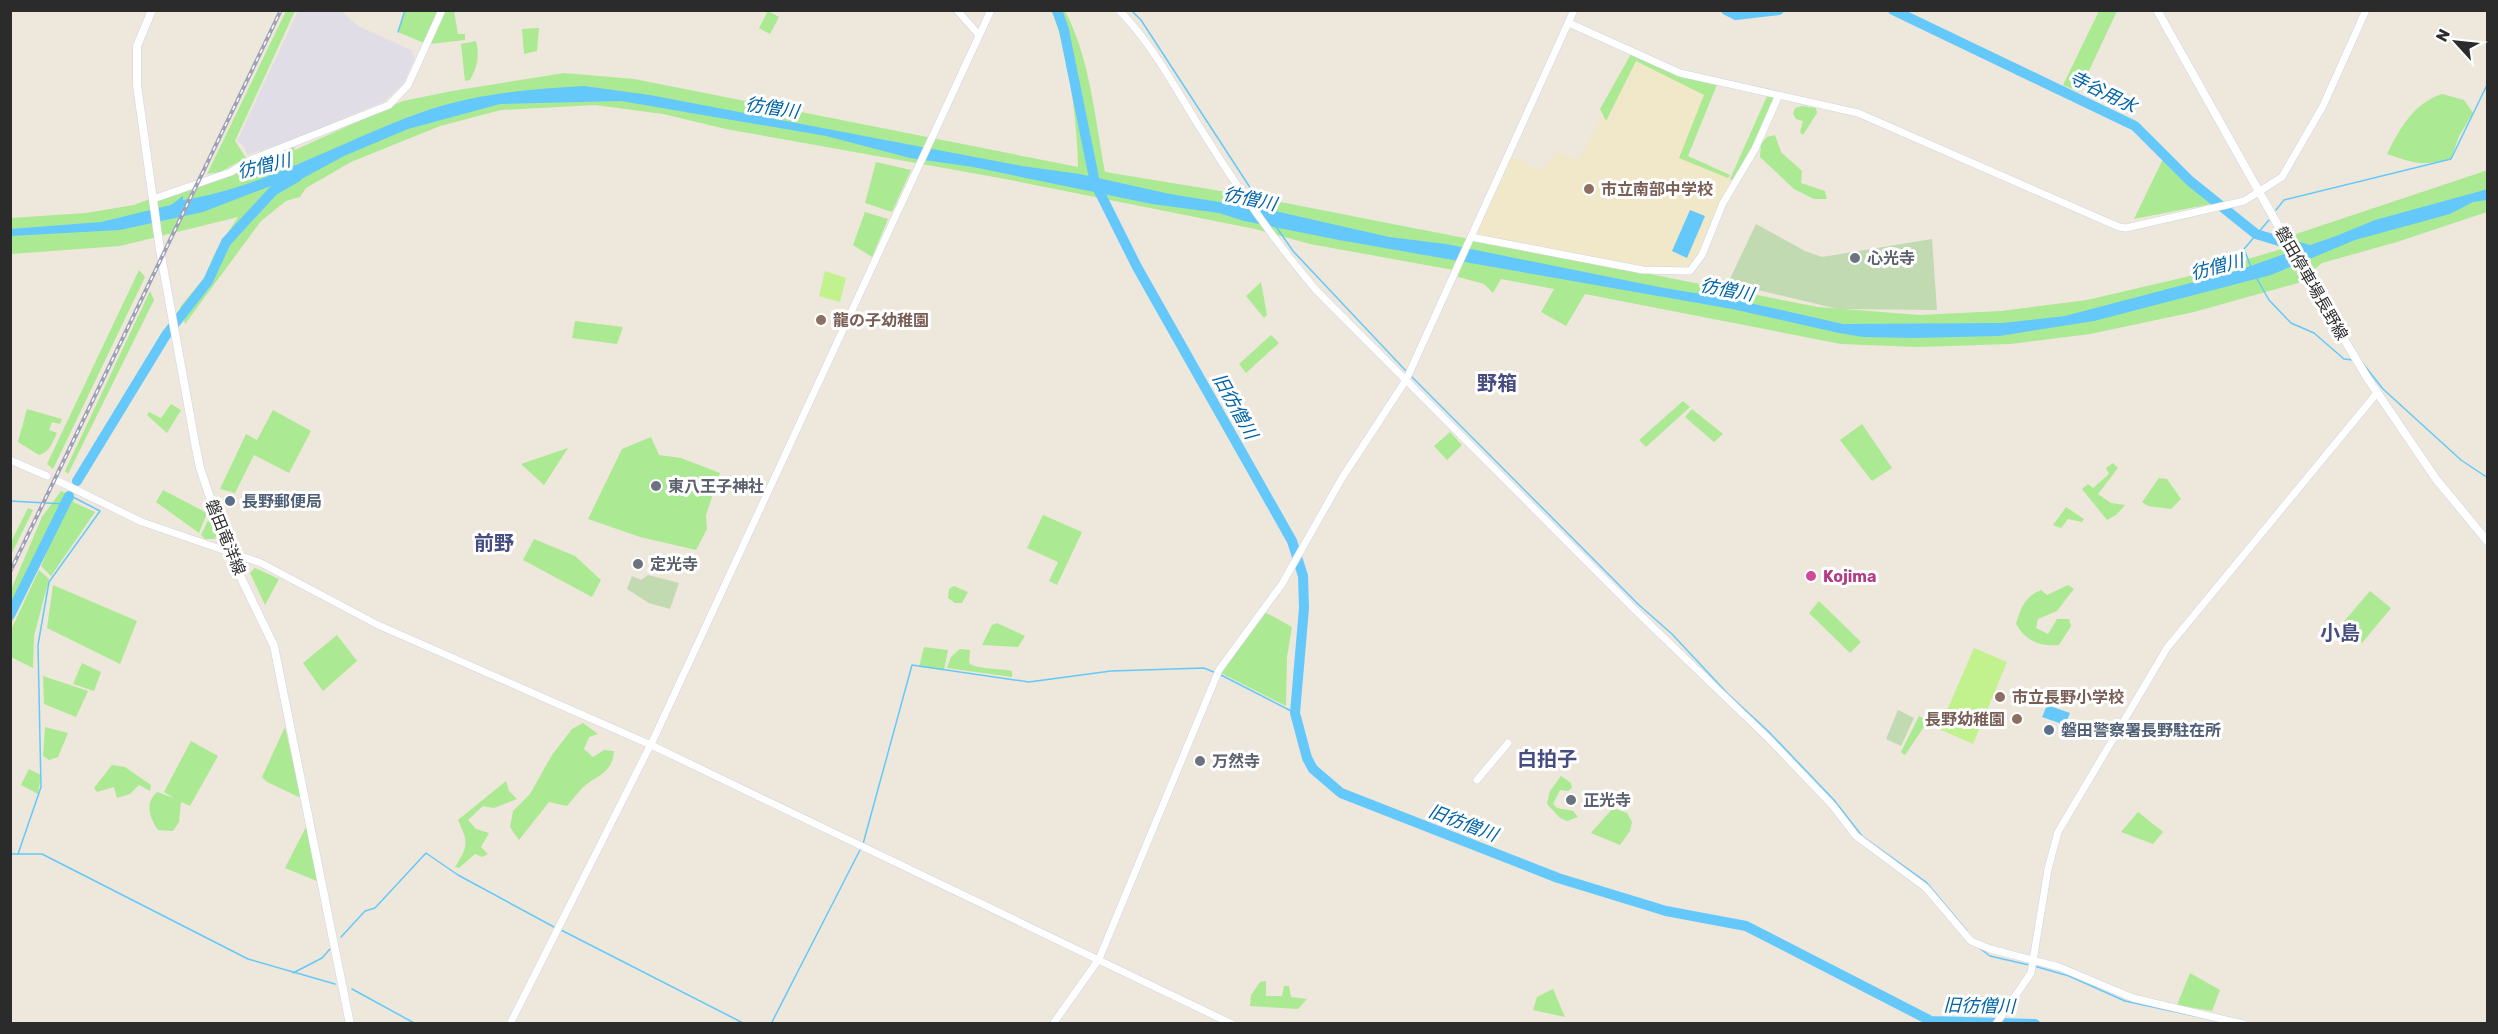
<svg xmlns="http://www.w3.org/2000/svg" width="2498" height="1034" viewBox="0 0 2498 1034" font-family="Rubik,'Noto Sans JP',sans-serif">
<rect width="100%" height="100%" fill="#eee7db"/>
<!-- industrial -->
<polygon fill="#e0dde6" points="298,11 341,11 358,26 411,50 415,58 403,84 385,101 297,138 247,155 244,146 237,141"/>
<!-- education -->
<polygon fill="#f1e7c9" points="1636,61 1705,95 1680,155 1734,181 1695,267 1662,271 1472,237 1509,155 1541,171 1556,153 1579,159 1602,116 1606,122"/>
<!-- green -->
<g fill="#abea92">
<path d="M1051,10L1065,11C1090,58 1095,119 1105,172L1245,195L1818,307L1920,315L2001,311L2087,300L2194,275L2285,248L2293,235L2488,170L2487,212L2397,242L2322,263L2298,283L2194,312L2090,334L2010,344L1918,347L1841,344L1585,294L1566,326L1541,312L1554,289L1501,279L1493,293L1484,284L1458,277L1459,271L1310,244L1255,229L1000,178L726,129L663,114L595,105L501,110L440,126L351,162L306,188L300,197L286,201L261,221L185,324L180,307L204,278L217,249L238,217L120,246L11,254L10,218L86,213L134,205L292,144L295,150L403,101L452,91L564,73L634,79L1078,167C1078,127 1068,46 1051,10Z"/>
<polygon points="286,11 295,11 235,141 246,158 220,172 207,174"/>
<polygon points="405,11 437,11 424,43 398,32"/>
<polygon points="447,11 454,11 458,34 465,34 465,40 430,44 440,18"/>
<polygon points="768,11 779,17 770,34 759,28"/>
<polygon points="2099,11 2117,11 2079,92 2063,85"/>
<polygon points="539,28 537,51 524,54 522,29"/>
<path d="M476,41C480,56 477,67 470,80L465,81L461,44Z"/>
<polygon points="1631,54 1680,73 1718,82 1688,156 1730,175 1728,178 1679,158 1704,95 1636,61 1606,121 1600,109"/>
<polygon points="1768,94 1778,97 1756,145 1734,181 1730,179"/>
<path d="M2442,94L2464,100L2473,113L2459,136L2451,159C2421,166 2416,164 2387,154C2400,128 2414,103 2442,94Z"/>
<polygon points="1802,106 1816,108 1817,113 1803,135 1800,132 1803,121 1796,119 1793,114 1795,108"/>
<polygon points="1775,135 1781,152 1802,171 1801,183 1825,191 1827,199 1814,199 1794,189 1760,157 1761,144 1767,137"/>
<polygon points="2163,159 2211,204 2134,219"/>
<polygon points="876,162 911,170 892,212 865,203"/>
<polygon points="865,212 888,219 872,257 853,245"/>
<polygon points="139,270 145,277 53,469 47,464"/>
<polygon points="1261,282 1267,315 1264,318 1246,296"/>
<polygon points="150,291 154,300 68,474 65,471"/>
<polygon points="575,321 623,327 617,344 572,338"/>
<polygon points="1271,335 1279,343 1246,373 1239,364"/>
<polygon points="1683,401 1690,407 1646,447 1639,440"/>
<polygon points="171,404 181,410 167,433 147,415 149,412 161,418"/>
<path d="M27,409L62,419L60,424L52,422L49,430L57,433C52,443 50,452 39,455L18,442Z"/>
<polygon points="1692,409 1723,434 1714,442 1685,417"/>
<polygon points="273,410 311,431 289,473 254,455 235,493 220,489 246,434 257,440"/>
<polygon points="1862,424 1892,468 1872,481 1840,440"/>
<polygon points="1450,432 1462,445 1447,460 1434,446"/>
<polygon points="651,437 659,455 681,458 720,473 706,515 707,529 696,550 640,537 588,519 622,449"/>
<polygon points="568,448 544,485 521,464"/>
<polygon points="2113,463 2118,468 2098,494 2111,503 2125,505 2116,515 2107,520 2082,489 2088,484 2093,488 2109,474 2106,468"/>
<polygon points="2159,478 2167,479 2181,499 2171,509 2148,506 2142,502"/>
<polygon points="163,490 207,513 199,533 156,502"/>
<polygon points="61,491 75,497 73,502 95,512 51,576 41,566 49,547 11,624 11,590 42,517"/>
<polygon points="2066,507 2084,519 2082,522 2068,519 2061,528 2053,525"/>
<polygon points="28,508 33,510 11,555 11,542"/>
<polygon points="1043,515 1082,532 1057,585 1049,581 1058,562 1027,548"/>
<polygon points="210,516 218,530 215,539 205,539 201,535"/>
<polygon points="534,539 575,556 601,580 592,597 523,560"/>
<polygon points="255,568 279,579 265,605 250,573"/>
<polygon points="39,570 49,579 34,636 33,668 11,657 11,630"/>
<polygon points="53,585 137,621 120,664 47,628"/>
<path d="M2068,585L2074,589L2057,611L2038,619L2036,628L2048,634L2057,619H2069L2071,626L2059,645C2040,647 2026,641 2016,624C2021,608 2024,597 2041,590L2047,595Z"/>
<polygon points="954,586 968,592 962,603 955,603 948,598 949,589"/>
<polygon points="2370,591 2391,608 2362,643 2341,625"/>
<polygon points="1819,601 1861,642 1850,653 1809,613"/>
<polygon points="1265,612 1292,627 1287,657 1286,706 1221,673"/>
<polygon points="997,623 1025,636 1018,647 982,645 992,625"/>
<polygon points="337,635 357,661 323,691 303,663"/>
<polygon points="924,647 948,650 944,670 919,667"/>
<path d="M960,649L970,650L969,663C978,670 999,668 1012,671V677L947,668L951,657Z"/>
<polygon points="82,663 101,672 94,691 73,684"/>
<polygon points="43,676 88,691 76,717 44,704"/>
<polygon points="1919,716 1928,721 1905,755 1901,752"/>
<path d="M583,723L598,734L589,737L584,749L593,757L604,750L614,751C613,768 603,774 591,781C582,786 574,798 567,806L549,802L519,840L510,827L513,811L530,794L552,755L572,729Z"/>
<polygon points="45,727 68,733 58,757 49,760 43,756"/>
<polygon points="285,727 301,798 267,782 262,777"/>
<path d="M191,741L218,756L190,806L181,802L179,822L173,831L158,830C150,818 144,804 157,792L174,798L164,792Z"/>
<polygon points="112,765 125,767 151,785 150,791 139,785 130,794 117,798 114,787 97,792 94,788"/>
<polygon points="29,769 41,775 38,794 21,785"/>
<polygon points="1561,776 1571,783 1572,788 1568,791 1560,790 1553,804 1557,808 1573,811 1578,817 1567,821 1560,818 1547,804 1550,791"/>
<path d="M506,781L509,791L517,799L494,808L483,806L468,820L476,829L489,833L481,847L488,854L482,857L475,854L459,868L455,867C469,846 468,842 458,820Z"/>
<polygon points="1613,808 1627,813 1632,822 1630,831 1620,845 1591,833"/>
<polygon points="2138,812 2163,832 2153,844 2121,832"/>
<polygon points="307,825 319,882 285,868"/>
<polygon points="2190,973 2220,990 2212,1011 2177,1005"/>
<polygon points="1266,981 1266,996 1282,996 1284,986 1289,986 1291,997 1307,999 1298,1009 1250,1006 1251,995 1260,982"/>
<polygon points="1553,989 1565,1017 1533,1010 1537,997"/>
</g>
<!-- cemetery -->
<g fill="#c2dab1">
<polygon points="1756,224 1805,251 1822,257 1932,239 1937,310 1838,309 1728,283"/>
<polygon points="648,575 679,583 670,609 649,603 627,589 632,576 641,580"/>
<polygon points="1898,710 1914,718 1901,746 1886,739"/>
</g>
<!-- pitch -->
<g fill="#c1f28d">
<polygon points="825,271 846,278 840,302 819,296"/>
<polygon points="1974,648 2007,662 1973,744 1939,729"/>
</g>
<!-- water -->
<g fill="#64c9fa">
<path d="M584,86L650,95L1022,166L1080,174L1170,194L1275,211L1389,237L1446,244L1664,288L1732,299L1843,324L2002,323L2065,316L2236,271L2336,236L2375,220L2488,189L2487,200L2473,202L2450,214L2355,240L2271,275L2094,321L1999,336L1914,338L1863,337L1839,333L1732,309L1339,240L1244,221L1219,213L1152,204L973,167L910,158L826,136L621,101L500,104L408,129L344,156L296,182L268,187L203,212L120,230L11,236L10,229L101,222L171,205L183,196V200C271,186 347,137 431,109C481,93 531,89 584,86Z"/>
<polygon points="1690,210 1705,216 1687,258 1672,251"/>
<polygon points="2047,705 2070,713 2065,725 2042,717"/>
</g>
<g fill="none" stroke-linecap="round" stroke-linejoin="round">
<!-- stream -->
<g stroke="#64c9fa" stroke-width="1.5">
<polyline points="1131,10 1141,20 1264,209"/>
<polyline points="398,32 405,10"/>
<polyline points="2276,210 2284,200 2451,159 2488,83"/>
<polyline points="1275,225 1293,251 1406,371"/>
<polyline points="2251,267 2244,249 2269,220"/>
<polyline points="2257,279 2269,300 2291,323 2314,333 2344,359 2353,360"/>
<polyline points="2361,361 2383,389 2461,460 2488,478"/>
<polyline points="1411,376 1639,605 1672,634 1728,694 1768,731 1834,800 1862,836 1926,882 1967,931"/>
<polyline points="10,501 65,504 71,496 100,511 49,582 38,645 41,787 18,854"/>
<polyline points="1221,675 1295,713"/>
<polyline points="863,844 912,665 1029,682 1111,671 1204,668 1216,673"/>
<polyline points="10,854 42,854 248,959 335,984"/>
<polyline points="561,930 745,1024"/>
<polyline points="341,937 365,911 375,908 426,853 458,875 554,927"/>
<polyline points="1978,947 1990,956 2029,965"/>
<polyline points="2034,966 2069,976 2125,1001 2218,1021"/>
<polyline points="293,973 322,958 330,949"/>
<polyline points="352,989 416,1024"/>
<polyline points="771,1024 861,848"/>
</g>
<!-- river -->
<g stroke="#64c9fa" stroke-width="10">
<polyline points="1057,10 1064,30 1095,183 1137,267 1292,541 1303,576 1304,608 1295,713 1307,758 1313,769 1341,793 1558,878 1666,911 1746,926 1931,1021 2035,1024"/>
<polyline points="1726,10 1736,15 1779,10"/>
<polyline points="1893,10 2135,126 2190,181 2256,234 2309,250"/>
<polyline points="77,481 166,335 208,281 226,242 273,191 297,177"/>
<polyline points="10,615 69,496"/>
</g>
<defs>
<g id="tertiary">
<polyline points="957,10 979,35"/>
<path d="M1119,10C1155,47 1177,92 1204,134C1238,189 1274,240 1316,290L1635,610L1769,739L1833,806L1856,836L1926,888L1971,941L1990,949L2059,967L2133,998L2243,1024"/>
<polyline points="1569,23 1680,73 1858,113 2119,227 2126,228 2244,201 2282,177 2323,106 2366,10"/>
<polyline points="153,199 231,172 250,160 389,105 408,85 442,10"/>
<polyline points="1471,237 1643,270 1690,271 1702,255 1723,203 1755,149 1778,97"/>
<polyline points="10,460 47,476"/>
<polyline points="58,481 142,522 261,563 378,625 651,745 1232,1024"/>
<polyline points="1477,780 1508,743"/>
<polyline points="510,1024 655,736 991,10"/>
<polyline points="1053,1024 1099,959 1219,670 1282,584 1342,478 1406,380 1574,10"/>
<polyline points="1996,1024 2031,973 2048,869 2058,832 2167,648 2377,393"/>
</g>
<g id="secondary">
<polyline points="152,10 137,46 137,85 160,250 195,443 200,468 229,553 274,646 350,1024"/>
<polyline points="2157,10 2312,286 2368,379 2436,479 2488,542"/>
</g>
</defs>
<!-- tertiary casing -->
<use href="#tertiary" stroke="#d0d3e5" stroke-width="8"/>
<!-- secondary casing -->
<use href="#secondary" stroke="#d0d3e5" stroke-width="9"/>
<!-- tertiary -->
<use href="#tertiary" stroke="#fff" stroke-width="7"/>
<!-- secondary -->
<use href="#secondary" stroke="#fff" stroke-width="8"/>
<defs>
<polyline id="rail" points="10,572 281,10"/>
</defs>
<!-- rail casing -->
<use href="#rail" stroke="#9da0b7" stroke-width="4"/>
<!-- rail -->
<use href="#rail" stroke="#fff" stroke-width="1.5" stroke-dasharray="4.5" stroke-linecap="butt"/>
</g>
<!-- markers -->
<g fill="#8d6e63" stroke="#fff" stroke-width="2">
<circle cx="1589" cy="189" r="6"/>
<circle cx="821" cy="320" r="6"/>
<circle cx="2000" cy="697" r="6"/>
<circle cx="2017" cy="719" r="6"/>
</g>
<g fill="#6b7280" stroke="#fff" stroke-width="2">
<circle cx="1855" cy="258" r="6"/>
<circle cx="656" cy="486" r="6"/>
<circle cx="638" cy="564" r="6"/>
<circle cx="1200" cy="761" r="6"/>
<circle cx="1571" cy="800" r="6"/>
</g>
<g fill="#5c6f8a" stroke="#fff" stroke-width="2">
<circle cx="230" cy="501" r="6"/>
<circle cx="2049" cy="730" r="6"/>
</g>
<circle fill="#d1479c" stroke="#fff" stroke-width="2" cx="1811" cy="576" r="6"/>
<g text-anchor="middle" stroke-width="6" stroke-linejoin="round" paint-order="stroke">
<!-- education labels -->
<g font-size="16" font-weight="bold" fill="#785e54" stroke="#fff" text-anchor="start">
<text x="1601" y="195">市立南部中学校</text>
<text x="833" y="326">龍の子幼稚園</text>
<text x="2012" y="703">市立長野小学校</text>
<text x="2005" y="725" text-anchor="end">長野幼稚園</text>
</g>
<!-- worship labels -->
<g font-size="16" font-weight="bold" fill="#5b616d" stroke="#fff" text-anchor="start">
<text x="1867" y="264">心光寺</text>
<text x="668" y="492">東八王子神社</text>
<text x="650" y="570">定光寺</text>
<text x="1212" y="767">万然寺</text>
<text x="1583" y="806">正光寺</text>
</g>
<!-- street labels -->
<g font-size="16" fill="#2b2b2b" stroke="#fff">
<text transform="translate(2312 283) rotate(60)" y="6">磐田停車場長野線</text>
<text transform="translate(226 537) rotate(68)" y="6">磐田竜洋線</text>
</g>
<!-- service labels -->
<g font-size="16" font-weight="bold" fill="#4e5e75" stroke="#fff" text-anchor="start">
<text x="242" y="507">長野郵便局</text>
<text x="2061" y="736">磐田警察署長野駐在所</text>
</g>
<!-- hotel labels -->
<g font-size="16" font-weight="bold" fill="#b23c85" stroke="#fff" text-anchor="start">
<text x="1823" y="582">Kojima</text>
</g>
<!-- water labels -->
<g font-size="18" font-style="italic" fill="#0064a9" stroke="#fff">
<text transform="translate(2103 92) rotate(26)" y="6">寺谷用水</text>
<text transform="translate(772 108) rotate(9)" y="6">彷僧川</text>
<text transform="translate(264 166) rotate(-13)" y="6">彷僧川</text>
<text transform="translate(1250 199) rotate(12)" y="6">彷僧川</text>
<text transform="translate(2217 267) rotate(-15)" y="6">彷僧川</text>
<text transform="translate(1727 290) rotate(11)" y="6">彷僧川</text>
<text transform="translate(1235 406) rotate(61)" y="6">旧彷僧川</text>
<text transform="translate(1463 823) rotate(21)" y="6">旧彷僧川</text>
<text transform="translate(1979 1006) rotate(1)" y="6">旧彷僧川</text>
</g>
<!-- quarter labels -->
<g font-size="20" font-weight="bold" fill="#464d80" stroke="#fff">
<text x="1497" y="390">野箱</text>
<text x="494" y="550">前野</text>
<text x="2340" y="640">小島</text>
<text x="1547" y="766">白拍子</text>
</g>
</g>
<!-- border -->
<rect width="2498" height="1034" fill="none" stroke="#2b2b2b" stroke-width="24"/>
<!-- north arrow -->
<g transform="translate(2456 42) rotate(297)" stroke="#ffffff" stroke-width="4.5" paint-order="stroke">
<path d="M0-4.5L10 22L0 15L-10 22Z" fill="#2b2b2b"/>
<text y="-9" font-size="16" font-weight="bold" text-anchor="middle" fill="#2b2b2b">N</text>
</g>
</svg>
